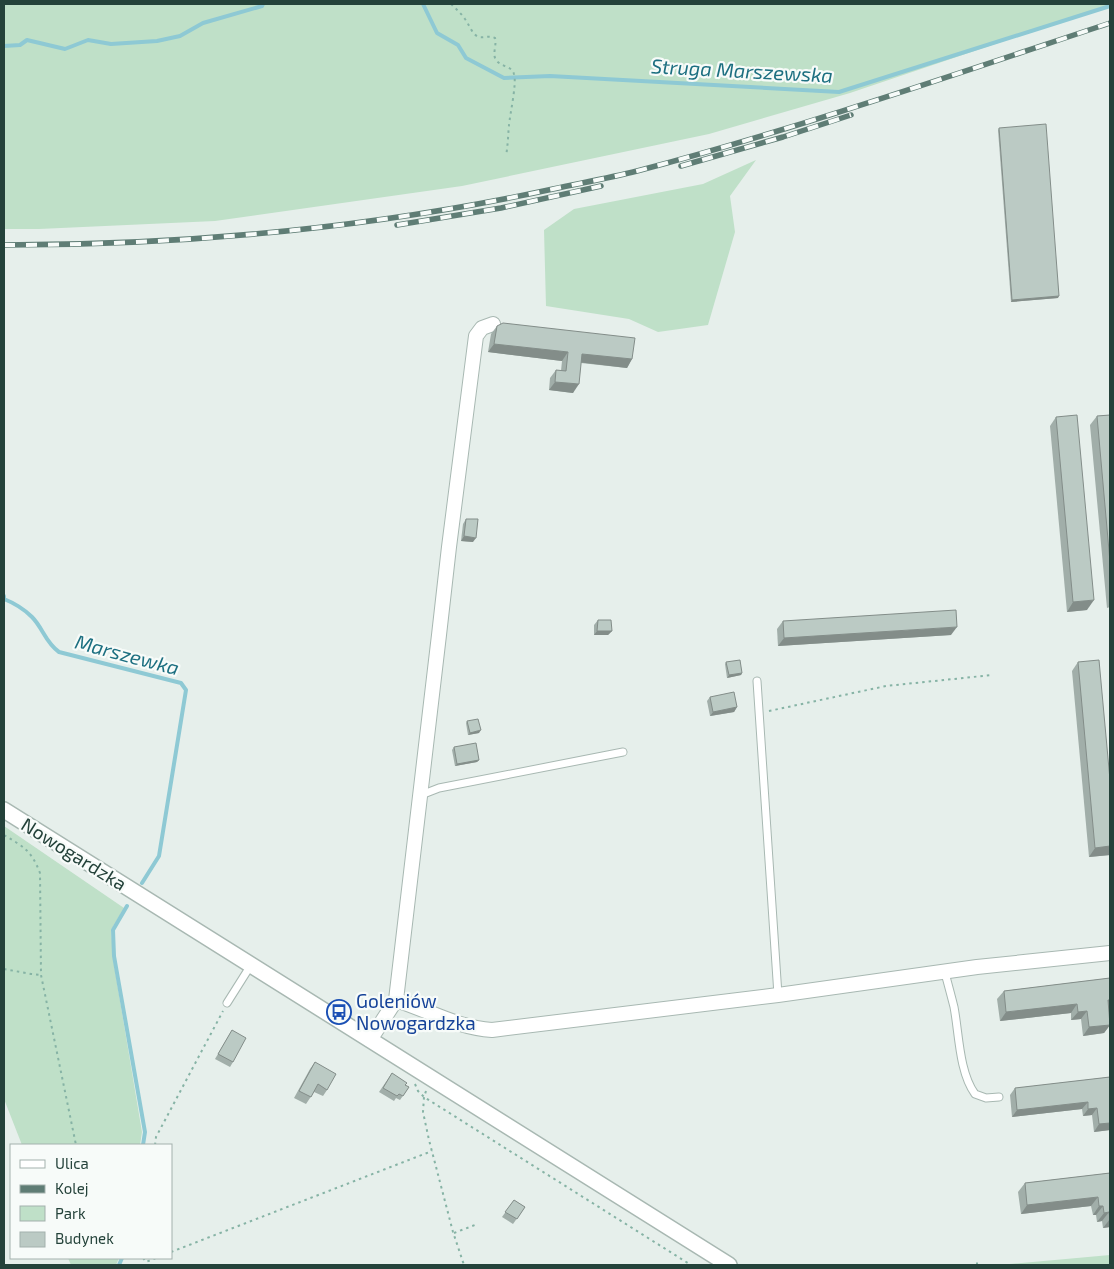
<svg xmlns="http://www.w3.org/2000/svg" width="1114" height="1269" viewBox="0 0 1114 1269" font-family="'Exo 2',sans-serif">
<rect width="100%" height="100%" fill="#e6efeb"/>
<!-- green -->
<g fill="#bfe0c8">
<polygon points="4,4 1110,4 1110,5 850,93 709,134 462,186 215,221 39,229 4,229"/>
<polygon points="756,160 730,196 735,232 708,325 658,332 629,319 546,306 544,230 574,209 703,184"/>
<polygon points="4,826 124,908 111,930 114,965 142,1132 140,1145 22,1145 4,1099"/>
<polygon points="1110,1255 1110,1265 997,1265 998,1265"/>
<polygon points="68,1258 119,1258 116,1265 71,1265"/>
</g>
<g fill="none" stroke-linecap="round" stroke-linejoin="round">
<!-- stream -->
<g stroke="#8ec9d4" stroke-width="4">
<polyline points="423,4 437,33 458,45 466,58 504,78 550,76 839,92 1110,6"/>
<polyline points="4,46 20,45 27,40 65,49 88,40 111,44 157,41 180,36 203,23 262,6 263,4"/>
<path d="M4,596V599C14,603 24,609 32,617C43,628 45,642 59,652L181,683L186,690L159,856L142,883"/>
<polyline points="127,906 113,930 114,956 145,1132 143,1145"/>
<polyline points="119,1265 122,1258"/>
</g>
<defs>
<g id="service">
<polyline points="757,681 778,995"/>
<polyline points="421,795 439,788 623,752"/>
<path d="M945,973C948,984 951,995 954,1007C959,1033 959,1072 975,1094L986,1098L999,1097"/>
<polyline points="227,1003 251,965"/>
</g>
<g id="minor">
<path d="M396,1000C428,1010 458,1028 492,1030L778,995L977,967L1110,953"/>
<polyline points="370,1040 396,1000 439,635 449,547 476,336 482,328 493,324"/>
</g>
<polyline id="tertiary" points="4,810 729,1265"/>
</defs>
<!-- service casing -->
<use href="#service" stroke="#a8b8b2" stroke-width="9"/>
<!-- minor casing -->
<use href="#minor" stroke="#a8b8b2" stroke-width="16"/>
<!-- tertiary casing -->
<use href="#tertiary" stroke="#a8b8b2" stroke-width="18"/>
<!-- path -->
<g stroke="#86b3a5" stroke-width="2" stroke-dasharray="2.5 4" stroke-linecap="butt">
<path d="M451,4C456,9 461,13 465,19C469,24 472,35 479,37C485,38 489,35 495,38C497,45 492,54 496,60C501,67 512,66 514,74C517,83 510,114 509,125C508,135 508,145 506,156"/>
<polyline points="769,711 886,686 992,675"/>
<path d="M4,835C24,847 31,850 40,873L41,975L76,1145"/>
<polyline points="4,969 31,974 41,975"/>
<polyline points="415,1084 418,1091 424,1097 691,1265"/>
<polyline points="426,1091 424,1097 423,1112 429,1140 453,1232 464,1265"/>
<polyline points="155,1145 156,1137 223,1011"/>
<polyline points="454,1233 475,1225"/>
<polyline points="171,1252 432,1151"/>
<polyline points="143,1258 146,1262 156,1258"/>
<polyline points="977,1265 977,1259"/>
</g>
<!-- service -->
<use href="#service" stroke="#fff" stroke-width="7"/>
<!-- minor -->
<use href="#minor" stroke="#fff" stroke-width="14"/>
<!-- tertiary -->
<use href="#tertiary" stroke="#fff" stroke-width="15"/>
<defs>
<g id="rail">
<polyline points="681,166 783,137 851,115"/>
<polyline points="397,225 501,208 601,186"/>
<path d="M4,245C189,245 372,228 553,189C581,183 609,178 637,171C796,129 953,75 1110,23"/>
</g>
</defs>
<!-- rail casing -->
<use href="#rail" stroke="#5f7d75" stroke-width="5.5"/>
<!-- rail -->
<use href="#rail" stroke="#f7fbf9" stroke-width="4" stroke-dasharray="11" stroke-linecap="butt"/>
</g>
<!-- wall -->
<g fill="#a1aea9">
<polygon points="999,128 1058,298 1011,302 998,130"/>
<polygon points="497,326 632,359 627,368 581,363 573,393 549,390 550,378 556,370 561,371 562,361 488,352 491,334"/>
<polygon points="1110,415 1110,607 1107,608 1090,425 1097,416"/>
<polygon points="1056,417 1087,610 1067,612 1050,426"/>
<polygon points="466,519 473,542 461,541 463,524"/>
<polygon points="598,620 612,631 608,635 594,635 594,625"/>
<polygon points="783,621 951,635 778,646 777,629"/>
<polygon points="726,662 742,673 741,675 727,678 725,664"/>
<polygon points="1078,662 1110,780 1110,855 1089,857 1072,671"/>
<polygon points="710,697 737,707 734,712 710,716 707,701"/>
<polygon points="467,721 479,733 468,735 466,723"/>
<polygon points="454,747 479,760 477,762 455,766 452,750"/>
<polygon points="1110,978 1110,1008 1109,1008 1110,1025 1104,1033 1083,1036 1081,1019 1071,1020 1071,1013 1000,1021 997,999 1004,991"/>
<polygon points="232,1030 233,1062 230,1067 215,1059"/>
<polygon points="315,1062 327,1090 323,1096 314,1092 306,1104 294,1098 310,1069"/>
<polygon points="392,1073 405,1085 409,1087 400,1100 396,1098 394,1101 379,1092"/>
<polygon points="1110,1077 1110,1130 1094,1132 1092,1115 1083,1116 1082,1109 1012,1117 1010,1095 1015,1088"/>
<polygon points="1110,1173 1110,1227 1103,1228 1102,1221 1097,1222 1096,1215 1093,1215 1091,1206 1021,1214 1018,1192 1025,1183"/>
<polygon points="514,1200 525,1207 513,1224 502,1217"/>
</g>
<!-- shaded-wall -->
<g fill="#838d89">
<polygon points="1059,296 1058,298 1011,302 1012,300"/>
<polygon points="494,344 568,352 562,361 488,352"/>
<polygon points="582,354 632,359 627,368 577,362"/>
<polygon points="555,382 579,384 573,393 549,390"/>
<polygon points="464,536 476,538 473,542 461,541"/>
<polygon points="1094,600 1087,610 1067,612 1073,602"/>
<polygon points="957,627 951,635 778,646 784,638"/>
<polygon points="597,631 612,631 608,635 594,635"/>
<polygon points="742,673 741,675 727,678 729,675"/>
<polygon points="737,707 734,712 710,716 713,712"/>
<polygon points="481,730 479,733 468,735 470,733"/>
<polygon points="479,760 477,762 455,766 457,764"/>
<polygon points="1110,846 1110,855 1089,857 1095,848"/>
<polygon points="1108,1000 1110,1000 1110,1008 1102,1009"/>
<polygon points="1077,1004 1071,1013 1000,1021 1006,1012"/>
<polygon points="1087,1011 1081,1019 1071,1020 1078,1012"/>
<polygon points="1110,1025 1104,1033 1083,1036 1089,1027"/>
<polygon points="1088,1102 1082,1109 1012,1117 1017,1110"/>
<polygon points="1097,1108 1092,1115 1083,1116 1088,1109"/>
<polygon points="1110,1123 1110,1130 1094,1132 1099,1124"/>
<polygon points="1098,1197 1091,1206 1021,1214 1027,1205"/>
<polygon points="1099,1206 1103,1206 1096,1215 1093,1215"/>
<polygon points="1109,1212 1102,1221 1097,1222 1104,1213"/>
<polygon points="1110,1219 1110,1227 1103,1228"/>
</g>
<!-- building -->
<g fill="#bbcac4" stroke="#838d89">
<polygon points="1046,124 1059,296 1012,300 999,128"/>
<polygon points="503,323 635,338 632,359 582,354 579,384 555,382 556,370 566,371 568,352 494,344 497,326"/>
<polygon points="1077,415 1094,600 1073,602 1056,417"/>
<polygon points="1110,415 1110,562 1097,416"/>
<polygon points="466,519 478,519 476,538 464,536"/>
<polygon points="956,610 957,627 784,638 783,621"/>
<polygon points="598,620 611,620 612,631 597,631"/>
<polygon points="740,660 742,673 729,675 726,662"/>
<polygon points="1099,660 1110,780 1110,846 1095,848 1078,662"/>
<polygon points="734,692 737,707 713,712 710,697"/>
<polygon points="478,719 481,730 470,733 467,721"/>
<polygon points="476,743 479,760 457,764 454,747"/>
<polygon points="1110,978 1110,1000 1108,1000 1110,1025 1089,1027 1087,1011 1078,1012 1077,1004 1006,1012 1004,991"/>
<polygon points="232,1030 246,1038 233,1062 218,1054"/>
<polygon points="315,1062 336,1074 327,1090 318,1084 311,1097 299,1091"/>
<polygon points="392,1073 407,1083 405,1085 409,1087 403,1096 399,1094 397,1096 383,1088"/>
<polygon points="1110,1077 1110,1123 1099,1124 1097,1108 1088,1109 1088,1102 1017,1110 1015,1088"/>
<polygon points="1110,1173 1110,1219 1109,1212 1104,1213 1103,1206 1099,1206 1098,1197 1027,1205 1025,1183"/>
<polygon points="514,1200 525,1207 517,1219 505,1212"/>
</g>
<!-- icons -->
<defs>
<symbol id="bus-ring" viewBox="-11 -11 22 22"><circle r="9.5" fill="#f7fbf9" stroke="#1a4fb4" stroke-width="1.5"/><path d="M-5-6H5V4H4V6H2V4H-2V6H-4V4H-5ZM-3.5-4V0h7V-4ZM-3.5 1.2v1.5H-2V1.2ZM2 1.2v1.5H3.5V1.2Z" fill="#1a4fb4"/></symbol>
</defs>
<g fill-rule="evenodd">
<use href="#bus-ring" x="325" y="998" width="28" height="28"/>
</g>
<g text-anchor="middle" stroke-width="4.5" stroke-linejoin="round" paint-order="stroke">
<!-- street labels -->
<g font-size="19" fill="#24423a" stroke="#f7fbf9">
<text transform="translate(74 854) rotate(32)" y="7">Nowogardzka</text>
</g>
<!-- transit labels -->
<g font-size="19" fill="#164399" stroke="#f7fbf9" text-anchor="start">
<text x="356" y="1008">Goleniów<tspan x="356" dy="22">Nowogardzka</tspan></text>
</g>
<!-- water labels -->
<g font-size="20" font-style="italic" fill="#1c6f80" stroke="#f7fbf9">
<text transform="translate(742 71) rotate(3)" y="7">Struga Marszewska</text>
<text transform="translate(127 655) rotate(15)" y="7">Marszewka</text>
</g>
</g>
<!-- border -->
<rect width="1114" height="1269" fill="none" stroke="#24423a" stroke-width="10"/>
<!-- legend -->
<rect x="10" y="1144" width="162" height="115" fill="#f7fbf9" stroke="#a3b1ad"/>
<rect x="20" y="1160" width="25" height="8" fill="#ffffff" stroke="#a3b1ad"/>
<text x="55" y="1169" font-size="15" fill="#24423a">Ulica</text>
<rect x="20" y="1185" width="25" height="8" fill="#5f7d75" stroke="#a3b1ad"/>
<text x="55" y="1194" font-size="15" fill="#24423a">Kolej</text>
<rect x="20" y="1206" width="25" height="15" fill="#bfe0c8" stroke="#a3b1ad"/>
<text x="55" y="1219" font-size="15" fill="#24423a">Park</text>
<rect x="20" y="1232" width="25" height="15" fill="#bbcac4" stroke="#a3b1ad"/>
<text x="55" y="1244" font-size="15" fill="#24423a">Budynek</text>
</svg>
